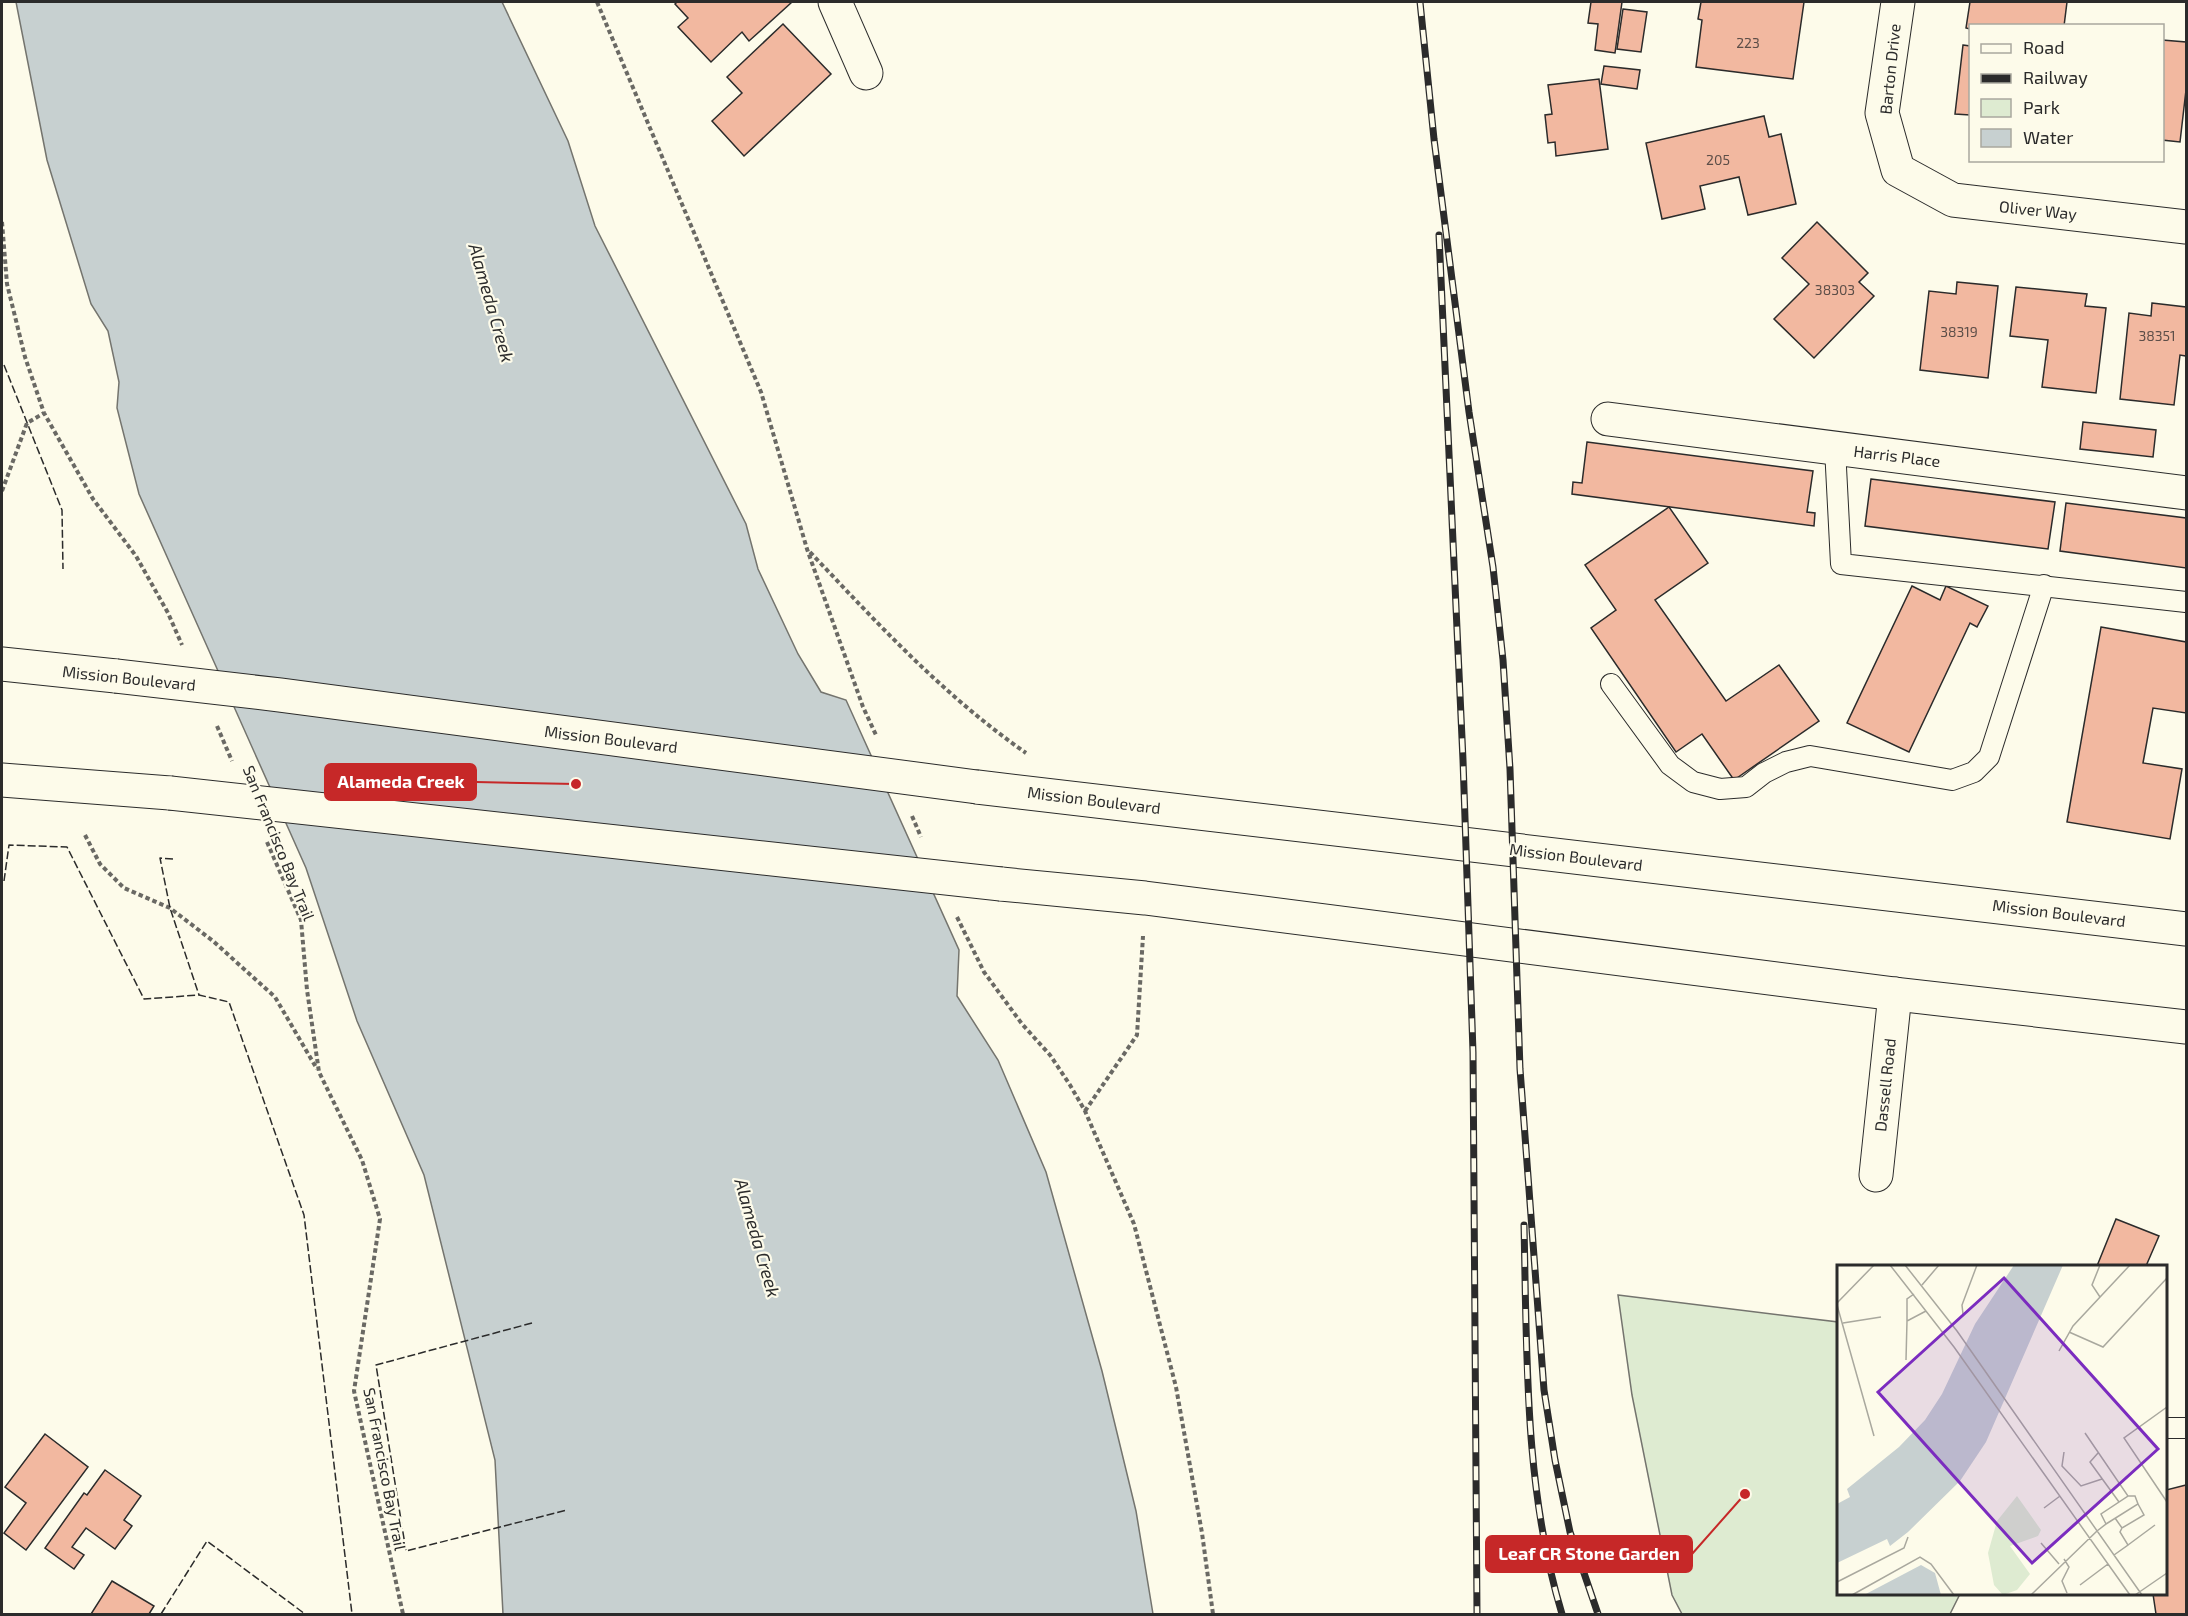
<svg xmlns="http://www.w3.org/2000/svg" width="2188" height="1616" viewBox="0 0 2188 1616" font-family="'Exo 2',sans-serif">
<rect width="100%" height="100%" fill="#fdfbea"/>
<!-- green -->
<polygon fill="#deebd1" stroke="#74746e" stroke-width="1.5" points="1618,1295 1838,1322 1838,1594 1960,1594 1950,1614 1682,1614 1672,1595 1632,1395"/>
<!-- water -->
<polygon fill="#c7d0d0" stroke="#74746e" stroke-width="1.5" points="16,2 502,2 568,141 595,226 746,524 758,569 798,654 821,692 846,700 959,950 957,996 998,1060 1046,1172 1102,1371 1136,1511 1153,1614 503,1614 495,1460 424,1175 357,1021 306,868 139,494 117,408 119,382 108,331 91,304 47,160"/>
<!-- building -->
<g fill="#f2b8a0" stroke="#2b2b2b" stroke-width="1.5">
<polygon points="677,2 792,2 749,41 742,32 711,62 678,27 688,18 675,4"/>
<polygon points="1591,2 1622,2 1615,53 1595,50 1598,24 1588,23"/>
<polygon points="1701,2 1804,2 1793,79 1696,67 1702,20 1698,19"/>
<polygon points="1970,2 2067,2 2064,26 1970,26 1970,29 1966,28"/>
<polygon points="1623,9 1647,12 1641,52 1617,49"/>
<polygon points="783,24 831,74 744,156 712,121 742,93 727,77"/>
<polygon points="2162,40 2186,42 2186,90 2180,142 2162,140"/>
<polygon points="1963,45 1970,46 1970,115 1955,114"/>
<polygon points="1604,66 1640,70 1637,89 1601,84"/>
<polygon points="1599,79 1608,149 1556,156 1555,142 1548,143 1545,115 1552,114 1548,85"/>
<polygon points="1764,116 1769,137 1781,134 1796,204 1748,215 1739,177 1700,186 1705,209 1662,219 1646,143"/>
<polygon points="1817,222 1868,273 1859,282 1874,296 1814,358 1774,319 1809,284 1782,258"/>
<polygon points="1957,282 1998,286 1988,378 1920,370 1929,291 1956,294"/>
<polygon points="2016,287 2087,294 2085,306 2106,308 2096,393 2042,387 2048,340 2010,336"/>
<polygon points="2152,303 2186,307 2186,356 2180,355 2174,405 2120,399 2129,313 2151,316"/>
<polygon points="2083,422 2156,430 2153,457 2080,449"/>
<polygon points="1587,442 1813,471 1807,512 1815,513 1814,526 1572,494 1573,482 1582,483"/>
<polygon points="1871,479 2055,502 2048,549 1865,526"/>
<polygon points="2066,503 2186,518 2186,568 2060,551"/>
<polygon points="1669,507 1708,563 1655,600 1726,701 1779,665 1819,721 1734,780 1702,734 1676,752 1591,628 1616,610 1585,565"/>
<polygon points="1912,586 1940,600 1946,586 1988,606 1977,627 1970,623 1909,752 1847,723"/>
<polygon points="2101,627 2186,642 2186,713 2153,708 2143,763 2182,769 2170,839 2067,822"/>
<polygon points="2116,1219 2159,1236 2146,1266 2097,1266"/>
<polygon points="45,1434 88,1467 26,1550 4,1533 26,1503 5,1487"/>
<polygon points="105,1470 141,1496 124,1520 132,1526 115,1549 86,1528 72,1547 84,1555 74,1569 45,1548 84,1493 87,1495"/>
<polygon points="2186,1485 2186,1614 2156,1614 2153,1594 2166,1594 2166,1490"/>
<polygon points="112,1581 154,1606 149,1614 91,1614"/>
</g>
<g fill="none" stroke-linecap="round" stroke-linejoin="round">
<defs>
<g id="lane">
<polyline points="1835,448 1841,564 2186,602"/>
<polyline points="1611,684 1670,765 1693,782 1720,789 1746,787 1764,773 1786,762 1810,756 1952,780 1974,772 1989,757 2044,585"/>
<polyline points="2166,1428 2186,1428"/>
</g>
<g id="street">
<polyline points="835,2 866,73"/>
<polyline points="1898,2 1882,113 1898,170 1953,200 2186,227"/>
<polyline points="1608,419 2186,493"/>
<polyline points="1876,1175 1895,994"/>
</g>
<g id="primary">
<polyline points="2,664 116,676"/>
<polyline points="2,780 170,793"/>
<polyline points="977,787 2186,929"/>
<polyline points="1001,884 1145,898 1895,994 2186,1027"/>
</g>
</defs>
<!-- lane casing -->
<use href="#lane" stroke="#2b2b2b" stroke-width="22"/>
<!-- street casing -->
<use href="#street" stroke="#2b2b2b" stroke-width="35"/>
<!-- primary casing -->
<use href="#primary" stroke="#2b2b2b" stroke-width="35"/>
<!-- path -->
<g stroke="#6a6964" stroke-width="4" stroke-dasharray="4.5 3" stroke-linecap="butt">
<polyline points="597,2 761,392 807,549 863,707 876,735"/>
<polyline points="2,222 7,284 25,357 44,413 93,499 136,556 168,613 182,645"/>
<polyline points="2,491 27,423 44,413"/>
<path d="M810,552C879,625 943,695 1026,753"/>
<polyline points="217,726 232,761"/>
<polyline points="912,816 921,837"/>
<polyline points="85,835 100,864 124,888 170,908 213,941 275,997 317,1069"/>
<polyline points="267,842 301,920 307,990 319,1072 362,1160 380,1219 354,1391 403,1614"/>
<polyline points="957,917 984,972 1022,1024 1050,1055 1070,1085 1085,1111 1134,1224 1176,1387 1202,1533 1213,1614"/>
<polyline points="1085,1111 1137,1035 1143,936"/>
</g>
<!-- lane -->
<use href="#lane" stroke="#fdfbea" stroke-width="20"/>
<!-- street -->
<use href="#street" stroke="#fdfbea" stroke-width="33"/>
<!-- primary -->
<use href="#primary" stroke="#fdfbea" stroke-width="33"/>
<defs>
<g id="rail">
<polyline points="1420,2 1434,139 1469,412 1493,567 1503,660 1510,769 1520,1069 1544,1390 1555,1460 1570,1532 1598,1614"/>
<polyline points="1439,235 1463,760 1473,1052 1477,1614"/>
<path d="M1524,1225C1527,1355 1524,1489 1562,1614"/>
</g>
</defs>
<!-- rail casing -->
<use href="#rail" stroke="#2b2b2b" stroke-width="7"/>
<!-- rail -->
<use href="#rail" stroke="#fdfbea" stroke-width="4.5" stroke-dasharray="14" stroke-linecap="butt"/>
<defs>
<g id="primary-bridge">
<polyline points="116,676 280,695 977,787"/>
<polyline points="170,793 1001,884"/>
</g>
</defs>
<!-- primary-bridge casing -->
<use href="#primary-bridge" stroke="#2b2b2b" stroke-width="35" stroke-linecap="butt"/>
<!-- primary-bridge -->
<use href="#primary-bridge" stroke="#fdfbea" stroke-width="33"/>
<!-- fence -->
<g stroke="#2b2b2b" stroke-width="1.5" stroke-dasharray="8 3" stroke-linecap="butt">
<polyline points="4,365 62,510 63,569"/>
<polyline points="173,859 160,858 170,908 199,995"/>
<polyline points="4,881 9,845 67,847 144,999 199,995 229,1002 304,1215 352,1614"/>
<polyline points="532,1323 376,1365 406,1551 567,1510"/>
<polyline points="161,1614 207,1541 305,1614"/>
</g>
</g>
<g text-anchor="middle" stroke-width="4.5" stroke-linejoin="round" paint-order="stroke">
<!-- number labels -->
<g font-size="14" fill="#5d4e48">
<text x="1748" y="48">223</text>
<text x="1718" y="165">205</text>
<text x="1835" y="295">38303</text>
<text x="1959" y="337">38319</text>
<text x="2157" y="341">38351</text>
</g>
<!-- street labels -->
<g font-size="16" fill="#2b2b2b" stroke="#fdfbea">
<text transform="translate(1890 69) rotate(-84)" y="6">Barton Drive</text>
<text transform="translate(2038 210) rotate(6)" y="6">Oliver Way</text>
<text transform="translate(1897 456) rotate(7)" y="6">Harris Place</text>
<text transform="translate(129 678) rotate(6)" y="6">Mission Boulevard</text>
<text transform="translate(611 739) rotate(7)" y="6">Mission Boulevard</text>
<text transform="translate(1094 800) rotate(7)" y="6">Mission Boulevard</text>
<text transform="translate(279 843) rotate(68)" y="6">San Francisco Bay Trail</text>
<text transform="translate(1576 857) rotate(7)" y="6">Mission Boulevard</text>
<text transform="translate(2059 913) rotate(7)" y="6">Mission Boulevard</text>
<text transform="translate(1885 1085) rotate(-84)" y="6">Dassell Road</text>
<text transform="translate(385 1469) rotate(79)" y="6">San Francisco Bay Trail</text>
</g>
<!-- water labels -->
<g font-size="18" font-style="italic" fill="#2b2b2b" stroke="#fdfbea">
<text transform="translate(491 303) rotate(74)" y="6">Alameda Creek</text>
<text transform="translate(757 1238) rotate(74)" y="6">Alameda Creek</text>
</g>
</g>
<!-- overview -->
<g transform="translate(1837 1265)">
<rect width="330" height="330" fill="#fdfbea"/>
<path d="M180,231L204,265L201,271L173,281L193,309L180,325L166,330L157,320L151,288L160,256Z" fill="#deebd1"/>
<path d="M177,0H226L149,177L123,216L71,267L53,281L50,274L0,298V239L13,232L10,224L62,182L88,155L105,129L138,59ZM84,300L98,308L104,330H27Z" fill="#c7d0d0"/>
<path fill="none" stroke="#a9a89e" stroke-width="1.5" d="M53,0L117,82L293,330M68,0L120,66L305,330M263,0L255,20L263,32M85,20L102,0M0,38L37,0M0,40L37,171M126,49L125,40L140,0M70,56V34L77,29M6,58L44,52M232,67L266,82L330,13M222,86L236,61L293,0M69,95L70,56L89,46M330,142L287,173L330,237M248,168L291,231L264,249L269,259L260,266M227,187L225,201L244,221L265,214M261,188L253,197L282,237M207,243L223,231M278,253L285,263L307,250L301,239M269,259L301,239L298,231H291M204,278L222,299M291,280L318,260M277,290L291,280L283,267L285,263M227,294L232,302L225,316L230,328M0,317L67,283L71,272M243,320L271,299M15,330L83,292L94,299L117,330M194,330L260,266M298,330L330,308"/>
<path fill="#7b2cbf" fill-opacity="0.15" stroke="#7b2cbf" stroke-width="3" d="M167,13L321,184L195,298L41,127Z"/>
<rect width="330" height="330" fill="none" stroke="#2b2b2b" stroke-width="3"/>
</g>
<!-- callouts -->
<path fill="none" stroke="#c62828" stroke-width="2" d="M576 784L476 782M1745 1494L1692 1554"/>
<g fill="#c62828" stroke="#fdfbea" stroke-width="2">
<circle cx="576" cy="784" r="6"/>
<circle cx="1745" cy="1494" r="6"/>
</g>
<g fill="#c62828" stroke="#c62828" stroke-width="2">
<rect x="325" y="764" width="151" height="36" rx="6"/>
<rect x="1486" y="1536" width="206" height="36" rx="6"/>
</g>
<g font-size="18" text-anchor="middle" font-weight="bold" fill="#fff">
<text x="401" y="788">Alameda Creek</text>
<text x="1589" y="1560">Leaf CR Stone Garden</text>
</g>
<!-- border -->
<rect width="2188" height="1616" fill="none" stroke="#2b2b2b" stroke-width="6"/>
<!-- legend -->
<rect x="1969" y="24" width="195" height="138" fill="#fdfbea" stroke="#a9a89e" stroke-width="1.5"/>
<rect x="1981" y="44" width="30" height="9" fill="#fdfbea" stroke="#a9a89e" stroke-width="1.5"/>
<text x="2023" y="54" font-size="18" fill="#2b2b2b">Road</text>
<rect x="1981" y="74" width="30" height="9" fill="#2b2b2b" stroke="#a9a89e" stroke-width="1.5"/>
<text x="2023" y="84" font-size="18" fill="#2b2b2b">Railway</text>
<rect x="1981" y="99" width="30" height="18" fill="#deebd1" stroke="#a9a89e" stroke-width="1.5"/>
<text x="2023" y="114" font-size="18" fill="#2b2b2b">Park</text>
<rect x="1981" y="129" width="30" height="18" fill="#c7d0d0" stroke="#a9a89e" stroke-width="1.5"/>
<text x="2023" y="144" font-size="18" fill="#2b2b2b">Water</text>
</svg>
